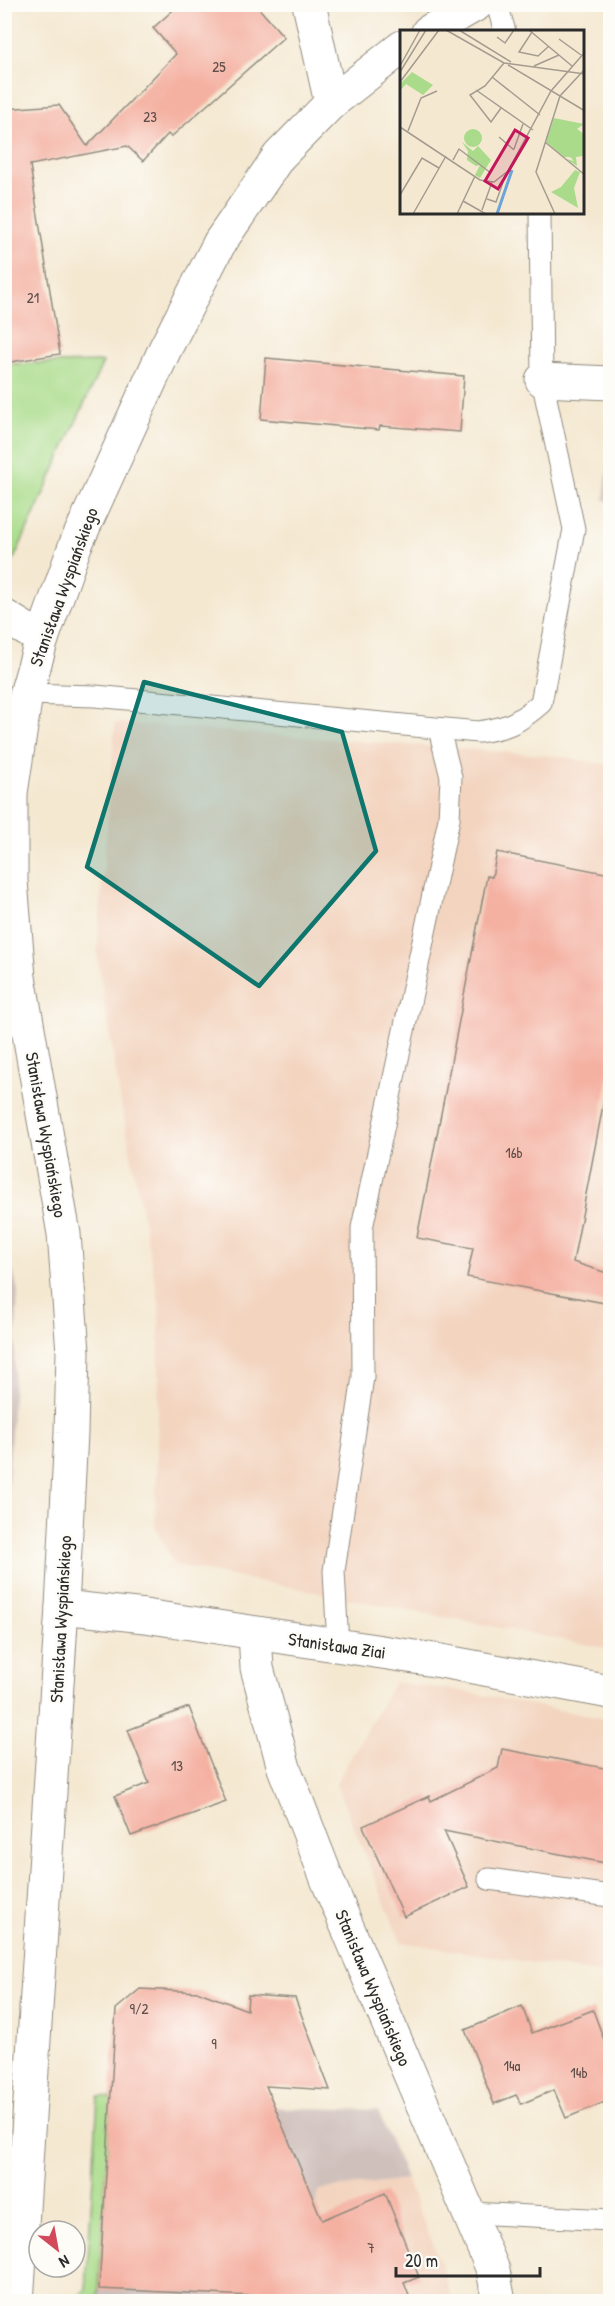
<svg xmlns="http://www.w3.org/2000/svg" width="615" height="2306" viewBox="0 0 615 2306" font-family="'Patrick Hand',sans-serif">
<rect width="100%" height="100%" fill="#fdfcf7"/>
<filter id="ink" filterUnits="userSpaceOnUse"><feTurbulence type="fractalNoise" baseFrequency=".0167" numOctaves="2"/><feDisplacementMap in="SourceGraphic" scale="12" xChannelSelector="R" yChannelSelector="G"/><feConvolveMatrix kernelMatrix="1 2 1 2 8 2 1 2 1" color-interpolation-filters="sRGB"/></filter>
<filter id="wash" filterUnits="userSpaceOnUse"><feTurbulence type="fractalNoise" baseFrequency=".008" numOctaves="4" result="noise"/><feDisplacementMap in="SourceGraphic" scale="24" xChannelSelector="R" yChannelSelector="G"/><feGaussianBlur stdDeviation="1.35" result="paint"/><feColorMatrix in="noise" values="0 0 0 0 0 0 0 0 0 0 0 0 0 0 0 0 0 1.4 0 .05"/><feComposite in="paint" operator="in"/></filter>
<g filter="url(#wash)">
<rect width="100%" height="100%" fill="#f4e8d1"/>
<!-- built -->
<g fill="#f3d4bf">
<polygon points="115,723 556,756 610,765 610,1649 175,1565 155,1527 159,1378 159,1302 119,1092 97,954"/>
<polygon points="394,1682 467,1692 610,1720 610,1975 401,1942 336,1784"/>
<polygon points="406,2179 441,2264 452,2301 355,2301 317,2208 318,2190"/>
</g>
<!-- industrial -->
<g fill="#cfc0bb">
<polygon points="610,446 610,501 604,500"/>
<polygon points="5,1241 18,1291 5,1551 4,1241"/>
<polygon points="220,2106 378,2110 406,2179 318,2190 317,2208 355,2301 98,2302 105,2194"/>
</g>
<!-- green -->
<g fill="#a9db8a" stroke="#6a835a" stroke-width="1.5">
<polygon points="103,362 8,572 4,562 5,364"/>
<polygon points="98,2097 111,2098 98,2301 73,2302 86,2289"/>
</g>
<g id="blocks">
<!-- building -->
<g fill="#f4b0a1">
<polygon points="180,4 255,4 284,37 171,137 168,134 143,161 127,146 30,165 60,354 4,363 4,109 59,105 87,146 176,54 153,28"/>
<polygon points="266,358 464,376 460,432 380,426 379,430 261,419"/>
<polygon points="497,852 610,874 610,1069 573,1262 610,1274 610,1304 467,1277 473,1248 417,1238 487,876 492,877"/>
<polygon points="189,1707 226,1802 131,1836 115,1796 149,1783 128,1730"/>
<polygon points="502,1749 610,1769 610,1864 444,1831 469,1887 404,1917 363,1826 429,1796 431,1801 498,1768"/>
<polygon points="140,1989 199,1992 247,2010 248,1995 295,1998 330,2090 266,2086 322,2220 385,2193 419,2277 404,2283 411,2301 360,2301 99,2289 116,2009"/>
<polygon points="522,2006 532,2033 593,2010 610,2056 610,2100 566,2118 554,2090 521,2104 516,2095 494,2104 465,2030"/>
</g>
</g>
</g>
<g filter="url(#ink)">
<use href="#blocks" fill-opacity="0" stroke="#908a7e" stroke-width="1.5"/>
<g fill="none" stroke-linecap="round" stroke-linejoin="round">
<defs>
<g id="service">
<polyline points="497,4 505,32"/>
<path d="M26,694L95,696L478,732C508,728 518,723 541,703L574,529L542,380L540,213"/>
<polyline points="338,1646 334,1571 363,1377 362,1228 449,819 451,777 439,729"/>
<polyline points="489,1879 610,1896"/>
<polyline points="470,2213 610,2220"/>
</g>
<g id="minor">
<polyline points="309,4 331,103"/>
<polyline points="542,380 610,383"/>
<polyline points="4,616 42,639"/>
<polyline points="62,1607 145,1616 441,1661 610,1692"/>
<polyline points="255,1634 257,1668 284,1768 329,1884 493,2270 499,2302"/>
</g>
<g id="tertiary">
<polyline points="428,32 477,4"/>
<polyline points="17,2302 62,1607 71,1433 73,1352 64,1234 19,977 11,881 11,793 26,694 42,639 75,546 165,349 220,242 279,156 331,103 402,47"/>
</g>
</defs>
<!-- service casing -->
<use href="#service" stroke="#908a7e" stroke-width="23"/>
<!-- minor casing -->
<use href="#minor" stroke="#908a7e" stroke-width="35"/>
<!-- tertiary casing -->
<use href="#tertiary" stroke="#908a7e" stroke-width="35"/>
<!-- service -->
<use href="#service" stroke="#fff" stroke-width="21"/>
<!-- minor -->
<use href="#minor" stroke="#fff" stroke-width="33"/>
<!-- tertiary -->
<use href="#tertiary" stroke="#fff" stroke-width="33"/>
</g>
</g>
<!-- marked area -->
<path fill="#0f766e" fill-opacity="0.2" stroke="#0f766e" stroke-width="4.5" stroke-linejoin="round" d="M144,682L342,732L376,851L259,986L87,867Z"/>
<g text-anchor="middle" stroke-width="5" stroke-linejoin="round" paint-order="stroke">
<!-- number labels -->
<g font-size="15" fill="#5d4c48">
<text x="219" y="72">25</text>
<text x="150" y="122">23</text>
<text x="33" y="303">21</text>
<text x="514" y="1158">16b</text>
<text x="177" y="1771">13</text>
<text x="139" y="2014">9/2</text>
<text x="214" y="2049">9</text>
<text x="512" y="2071">14a</text>
<text x="579" y="2078">14b</text>
<text x="371" y="2253">7</text>
</g>
<!-- street labels -->
<g font-size="18" fill="#2b2b2b" stroke="#fdfcf7">
<text transform="translate(64 587) rotate(-70)" y="6">Stanisława Wyspiańskiego</text>
<text transform="translate(46 1135) rotate(80)" y="6">Stanisława Wyspiańskiego</text>
<text transform="translate(61 1619) rotate(-87)" y="6">Stanisława Wyspiańskiego</text>
<text transform="translate(337 1646) rotate(8)" y="6">Stanisława Ziai</text>
<text transform="translate(373 1988) rotate(67)" y="6">Stanisława Wyspiańskiego</text>
</g>
</g>
<!-- overview -->
<g transform="translate(400 30)">
<rect width="184" height="184" fill="#f4e8d1"/>
<path d="M12,42L33,55L23,65L6,54L0,61V54ZM154,88L184,94L177,99L184,104V131L183,126L176,127L177,136L166,129L174,131L170,127H164L146,112ZM64 108a9 9 0 1 1 18 0a9 9 0 1 1-18 0ZM62,112L73,121L78,116L91,130L80,148L75,145L80,135L76,136L67,130L68,121ZM175,140L180,142L174,158L178,178L151,162L161,157Z" fill="#a9db8a"/>
<path fill="none" stroke="#6ba4da" stroke-width="3" d="M97,184L112,140"/>
<path fill="none" stroke="#a49c8f" stroke-width="1.5" d="M46,0L104,33L185,44M59,0L111,32M129,0L172,36M132,2L119,22L138,26L149,16M97,7L105,13L114,0M159,9L181,25M108,35L185,81M0,36L20,0M134,36L159,25M0,42L26,0M92,47L140,85M0,52L39,0M76,60L133,100M101,78L91,92L70,65L85,56L104,33M0,97L80,150L94,152L108,141L151,61L185,22M8,101L21,68L37,61M99,107L114,120M145,112L185,145M114,119L123,94M53,130L59,119L91,143M0,165L22,128L39,138M87,169L96,172L106,144M63,171L86,184M82,180L92,152M13,184L46,126M57,184L75,146M155,184L136,142L160,66L185,39"/>
<path fill="#c2185b" fill-opacity="0.15" stroke="#c2185b" stroke-width="3" d="M115,100L128,108L98,159L85,151Z"/>
<rect width="184" height="184" fill="none" stroke="#2b2b2b" stroke-width="3"/>
</g>
<!-- margin -->
<rect width="615" height="2306" fill="none" stroke="#fdfcf7" stroke-width="24"/>
<!-- north arrow -->
<g transform="translate(57 2249) rotate(149)"><circle r="28" fill="#fdfcf7" stroke="#a9a8a5" stroke-width="1.5"/>
<path d="M0-4.5L10 22L0 15L-10 22Z" fill="#d1495b"/>
<text y="-9" font-size="16" font-weight="bold" text-anchor="middle" fill="#2b2b2b">N</text>
</g>
<!-- scale -->
<path d="M396 2267v9h144v-9" fill="none" stroke="#2b2b2b" stroke-width="3"/>
<text x="405" y="2267" font-size="18" fill="#2b2b2b" stroke="#fdfcf7" stroke-width="4.5" paint-order="stroke">20 m</text>
</svg>
